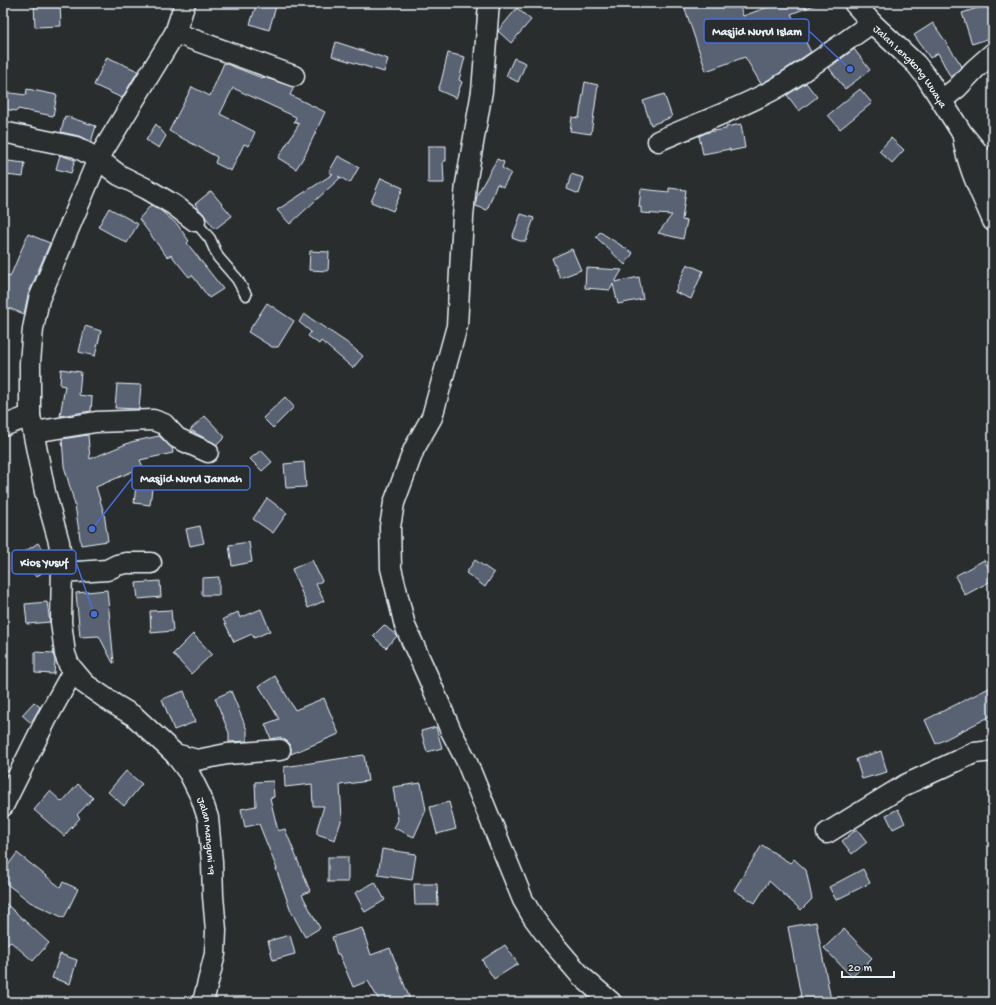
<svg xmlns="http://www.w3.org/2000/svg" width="996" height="1005" viewBox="0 0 996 1005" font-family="'Gochi Hand',sans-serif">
<rect width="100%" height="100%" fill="#2a2d2e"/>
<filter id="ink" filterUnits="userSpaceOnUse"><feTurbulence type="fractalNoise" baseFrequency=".025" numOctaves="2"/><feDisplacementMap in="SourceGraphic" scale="8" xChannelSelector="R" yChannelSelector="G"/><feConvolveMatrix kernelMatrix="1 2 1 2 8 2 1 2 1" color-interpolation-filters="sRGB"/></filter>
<g filter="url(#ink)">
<!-- building -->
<g fill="#596273" stroke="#e8f1f8">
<polygon points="34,3 60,3 61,26 35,27"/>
<polygon points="257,3 277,3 269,30 250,24"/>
<polygon points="683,3 739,3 743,16 779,3 817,3 817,4 791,14 811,52 780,73 761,84 745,57 706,71"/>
<polygon points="993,3 993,37 972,44 962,13"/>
<polygon points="517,8 531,20 511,43 498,31"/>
<polygon points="933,23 962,66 951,78 938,53 930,58 914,35"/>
<polygon points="336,42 388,59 384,72 332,56"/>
<polygon points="854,49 870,70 845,89 829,68"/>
<polygon points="448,53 465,57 459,80 462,82 456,98 438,90 441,82"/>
<polygon points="107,57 138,71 122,98 94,85"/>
<polygon points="514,58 526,63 518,82 506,76"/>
<polygon points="224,63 262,78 263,77 294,87 290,95 325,112 305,155 296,169 278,158 299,124 294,122 296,117 233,88 220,114 255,132 249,146 244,144 231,171 215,163 217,157 169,131 192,87 210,96"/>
<polygon points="585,82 598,85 591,134 570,131 572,117 579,118"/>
<polygon points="806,83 817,97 799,111 787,95"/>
<polygon points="27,89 57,95 53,116 18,109 17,111 3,109 3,92 26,95"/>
<polygon points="860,89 872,103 840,129 828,115"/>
<polygon points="664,94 672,117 651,125 643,101"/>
<polygon points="65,116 96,126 91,142 79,136 61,132"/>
<polygon points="156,124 166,136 159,148 146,140"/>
<polygon points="741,124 745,148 730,151 730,149 703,154 699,136 708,132 726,129 726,127"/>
<polygon points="891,138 904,150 892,163 879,151"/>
<polygon points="428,146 446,146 446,161 443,161 444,183 428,183"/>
<polygon points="60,155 75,160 71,173 56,169"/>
<polygon points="338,156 359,167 350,183 338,176 340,178 290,224 277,210 333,174 329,172"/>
<polygon points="497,159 504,162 502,168 511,173 503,187 497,184 487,210 476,206 476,200 478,193"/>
<polygon points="8,161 25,163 23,177 6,175"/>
<polygon points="571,174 584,178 579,194 567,189"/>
<polygon points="381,178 403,188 393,211 371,202"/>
<polygon points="669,188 686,190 682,220 687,221 683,239 658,233 672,215 641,213 641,207 639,207 641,189 669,192"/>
<polygon points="211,191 232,216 215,229 195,204"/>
<polygon points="151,205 160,210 177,224 189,241 187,243 223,289 209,298 192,275 189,277 171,255 167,257 139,219"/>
<polygon points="109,208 138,224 127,243 98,227"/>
<polygon points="521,214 534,218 526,241 520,241 512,238"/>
<polygon points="600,232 633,253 625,265 596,237"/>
<polygon points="28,234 50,243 28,295 24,314 3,306 3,274 10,277"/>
<polygon points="572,249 581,270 560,278 552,258"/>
<polygon points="310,251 329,252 328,271 309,270"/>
<polygon points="687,264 703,271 691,299 675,292"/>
<polygon points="586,268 622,270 615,282 639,277 643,299 618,304 613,284 610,290 585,288"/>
<polygon points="267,303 294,321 278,347 272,347 248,332"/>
<polygon points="304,314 346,342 363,356 353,368 321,341 319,344 308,336 311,332 299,322"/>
<polygon points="85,326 101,331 95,356 79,352"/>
<polygon points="61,369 81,372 79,395 92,397 91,411 60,416 65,386 60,385"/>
<polygon points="117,384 141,385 139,409 115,408"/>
<polygon points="285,397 294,407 273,428 263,418"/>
<polygon points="205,416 225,437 217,445 190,430"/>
<polygon points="88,435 90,459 131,442 159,436 172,448 173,453 140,460 152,488 150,505 134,503 138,469 96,487 104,513 108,541 81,545 75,505 64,466 62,439"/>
<polygon points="261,450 272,462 262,471 250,459"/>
<polygon points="304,462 306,487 286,488 284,464"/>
<polygon points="267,498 287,513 273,533 253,519"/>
<polygon points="200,526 204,543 190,546 186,529"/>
<polygon points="249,542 252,562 232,566 229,545"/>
<polygon points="38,543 50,561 50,567 36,577 21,554"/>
<polygon points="312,560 322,581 316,584 324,601 308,608 292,569"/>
<polygon points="475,560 494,573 485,587 466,573"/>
<polygon points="984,560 993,576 993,580 965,595 955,576"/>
<polygon points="219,577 219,595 202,595 202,578"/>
<polygon points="160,581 161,597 138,599 136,583"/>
<polygon points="107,590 114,663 113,663 99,636 80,637 76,593"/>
<polygon points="47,602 50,622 27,624 25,604"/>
<polygon points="261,609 270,631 254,638 252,634 234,642 223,619 238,612 240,618"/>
<polygon points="171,610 173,631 151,633 150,611"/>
<polygon points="384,625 397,636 386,648 373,636"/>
<polygon points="193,634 212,654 191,674 173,654"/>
<polygon points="35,652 53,653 55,660 54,674 35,673"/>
<polygon points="275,676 295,710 324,698 339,734 291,754 291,749 290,744 285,740 281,739 281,737 271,739 265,724 279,719 259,686"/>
<polygon points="993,686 993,715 936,744 925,720"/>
<polygon points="184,691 195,722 174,730 162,699"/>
<polygon points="231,691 247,730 247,741 229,742 229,733 215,698"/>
<polygon points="34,702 40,707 31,723 22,715"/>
<polygon points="436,727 442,748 427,752 421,731"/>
<polygon points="881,751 887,772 862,779 856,759"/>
<polygon points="364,755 368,781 340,785 342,818 335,840 317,834 317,829 324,806 313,806 312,784 285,787 284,767"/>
<polygon points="126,771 142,784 124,806 108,792"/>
<polygon points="273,781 274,797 270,798 278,831 285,829 310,891 302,895 320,928 305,937 291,911 276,869 277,869 259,824 245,827 241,809 256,806 255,782"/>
<polygon points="421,783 426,810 414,837 394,828 398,820 393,787"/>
<polygon points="78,784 93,798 77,815 80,818 64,836 34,810 50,791 62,802"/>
<polygon points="449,802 456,829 437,834 430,807"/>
<polygon points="898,809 905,823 893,829 886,815"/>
<polygon points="857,829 867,842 852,854 842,841"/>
<polygon points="762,845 790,863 794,859 806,870 812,899 801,910 769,881 755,903 734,890"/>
<polygon points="382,849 416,854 412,880 378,875"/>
<polygon points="17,853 60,887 63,882 78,889 64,918 30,902 3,881 3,872"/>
<rect x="328" y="857" width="20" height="25"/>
<polygon points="863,869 870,883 836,900 829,887"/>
<polygon points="375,882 385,900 365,912 355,893"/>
<polygon points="414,884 437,884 438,905 415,905"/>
<polygon points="3,901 49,943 33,961 11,942 3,947"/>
<polygon points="816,922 831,1000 819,1002 802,1002 788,927"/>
<polygon points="362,928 371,955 390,948 411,1002 380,1002 368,981 353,987 339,954 337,954 332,937"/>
<polygon points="844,929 872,958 852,977 824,948"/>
<polygon points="290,935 295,954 273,960 268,941"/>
<polygon points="505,945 518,964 494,979 482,960"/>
<polygon points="60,954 77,960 70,984 52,978"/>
</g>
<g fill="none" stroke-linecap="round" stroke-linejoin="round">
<defs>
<polyline id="service" points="195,221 210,239 218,257 237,279 246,295"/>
<g id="minor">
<path id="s1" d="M185,3L175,33L98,159L39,299L33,329L30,362V416L45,492L59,542L62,565L61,622L65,654L69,665L85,684L114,704L134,716L175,754L189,773L201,797L208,818L212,862L213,896L216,930L215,954L203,1002"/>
<polyline points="489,3 482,91 466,184 463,217 457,326 432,417 414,449 394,503 390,527 391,568 405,626 428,677 451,731 466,760 523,900 533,917 547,936 581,976 611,1002"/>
<path id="s2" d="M854,3L872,23L916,64L927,78L962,133L984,160L993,181"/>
<polyline points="175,33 294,76"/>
<polyline points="942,100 957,88 975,69 993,53"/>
<polyline points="3,132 76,147 98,159 119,175 147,189 174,205 195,221"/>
<path d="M963,137C967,166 981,193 993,221"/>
<path d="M658,141C696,124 736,110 773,90C807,71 839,45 872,23"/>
<polyline points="3,426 30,416"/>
<polyline points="34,432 96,422 153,420 164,424 177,438 208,452"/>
<polyline points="62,573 107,570 117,565 126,563 151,563"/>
<polyline points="175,754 197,760 227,754 280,750"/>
<polyline points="3,806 46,720 73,671"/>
<polyline points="827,833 905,785 974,753 993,751"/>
</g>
</defs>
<!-- service casing -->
<use href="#service" stroke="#e8f1f8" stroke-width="13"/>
<!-- minor casing -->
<use href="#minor" stroke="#e8f1f8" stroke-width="23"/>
<!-- service -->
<use href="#service" stroke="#2a2d2e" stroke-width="10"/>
<!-- minor -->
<use href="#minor" stroke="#2a2d2e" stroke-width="20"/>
</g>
</g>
<g text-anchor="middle" stroke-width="4" stroke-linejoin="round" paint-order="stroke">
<!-- street labels -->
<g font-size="11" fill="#e8f1f8" stroke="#2a2d2e">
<text dy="4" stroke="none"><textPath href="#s2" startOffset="85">Jalan Lengkong Wuaya</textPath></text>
<text dy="4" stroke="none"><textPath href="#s1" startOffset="932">Jalan Manguni 19</textPath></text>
</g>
</g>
<!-- callouts -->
<path fill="none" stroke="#466fde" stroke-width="1.5" d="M850 69L809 31M92 529L132 478M94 614L76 562"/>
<g fill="#466fde" stroke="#2a2d2e" stroke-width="1.5">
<circle cx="850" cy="69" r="4"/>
<circle cx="92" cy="529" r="4"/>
<circle cx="94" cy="614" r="4"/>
</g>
<g fill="#2a2d2e" stroke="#466fde" stroke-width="1.5">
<rect x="704" y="19" width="105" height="24" rx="4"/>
<rect x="132" y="466" width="118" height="24" rx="4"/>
<rect x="12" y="550" width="64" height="24" rx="4"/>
</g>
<g font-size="12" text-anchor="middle" font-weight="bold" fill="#e8f1f8">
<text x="757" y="35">Masjid Nurul Islam</text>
<text x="191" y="482">Masjid Nurul Jannah</text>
<text x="44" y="566">Kios Yusuf</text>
</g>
<!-- margin -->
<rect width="996" height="1005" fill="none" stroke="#2a2d2e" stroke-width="16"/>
<rect x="8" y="8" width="980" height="989" fill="none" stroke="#e8f1f8" stroke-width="1.5" filter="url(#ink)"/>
<!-- scale -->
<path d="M842 971v6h52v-6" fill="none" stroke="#e8f1f8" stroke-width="2"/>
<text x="848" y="971" font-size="12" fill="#e8f1f8" stroke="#2a2d2e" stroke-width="3" paint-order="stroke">20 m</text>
</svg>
